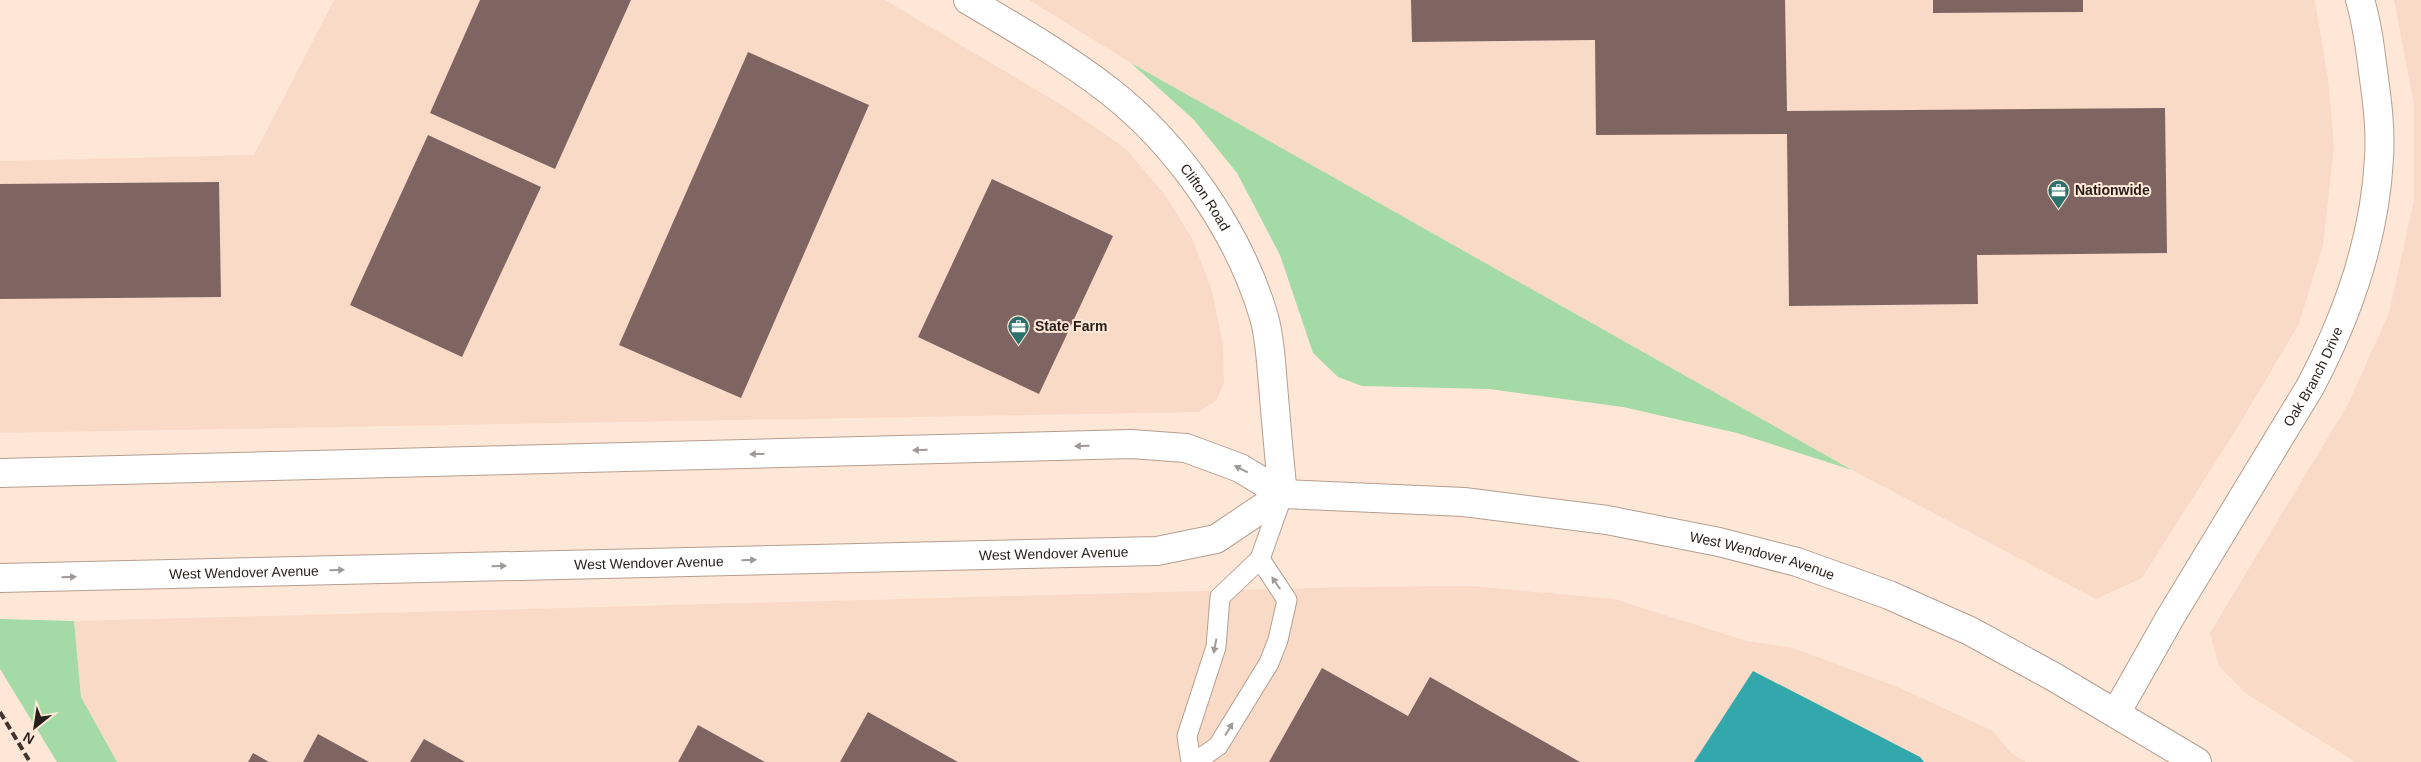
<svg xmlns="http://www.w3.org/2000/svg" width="2421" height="762" viewBox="0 0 2421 762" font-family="Helvetica,sans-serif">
<rect width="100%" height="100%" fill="#ffe7d8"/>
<!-- built -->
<g fill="#f9dac6">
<polygon points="334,0 885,0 1070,110 1126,149 1165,195 1193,240 1212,291 1223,344 1224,383 1216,401 1199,412 0,433 0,161 254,155"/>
<polygon points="1029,0 2315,0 2328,78 2334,148 2323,245 2299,324 2239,425 2142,578 2096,599 1852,470 1131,63"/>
<polygon points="2394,0 2421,0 2421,762 2355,762 2245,693 2219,666 2210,633 2348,404 2389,313 2414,200 2414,105"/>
<polygon points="1472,586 1614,599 1747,641 1793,648 1898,687 1993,731 2011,753 2026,762 117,762 81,697 74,621 1350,587"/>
</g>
<!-- green -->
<g fill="#a4daa6">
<polygon points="1131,63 1852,470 1737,433 1623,407 1489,389 1362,386 1338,377 1313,353 1280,255 1237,173 1194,120"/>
<polygon points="0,619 74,621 81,697 117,762 57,762 0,669"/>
</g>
<!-- water -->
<polygon fill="#32a8ac" points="1753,671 1920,757 1924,762 1694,762"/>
<!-- building -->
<g fill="#7e6562">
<polygon points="480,0 631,0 555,169 430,113"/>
<polygon points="1411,0 1785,0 1787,111 2165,108 2167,253 1977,255 1978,304 1789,306 1787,134 1596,135 1595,40 1412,42"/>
<polygon points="1933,0 2083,0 2083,12 1933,13"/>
<polygon points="748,52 869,105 741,398 619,345"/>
<polygon points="428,135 541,187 462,357 350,305"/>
<polygon points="992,179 1113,236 1039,394 918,337"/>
<polygon points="219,182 221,297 0,299 0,184"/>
<polygon points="1322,668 1408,716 1430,677 1580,762 1269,762"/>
<polygon points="868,712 958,762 840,762"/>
<polygon points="698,725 765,762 678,762"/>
<polygon points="318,734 369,762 303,762"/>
<polygon points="424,739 465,762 410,762"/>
<polygon points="253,753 269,762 248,762"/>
</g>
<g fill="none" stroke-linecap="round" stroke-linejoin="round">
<defs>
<g id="lane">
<polyline points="1260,559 1283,494"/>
<polyline points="1191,762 1187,736 1216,647 1220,597 1260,559 1287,600 1278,640 1269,663 1218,746 1195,762"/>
</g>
<g id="street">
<path id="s1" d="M2116,713L2171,616L2310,387C2347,317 2375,238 2379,158C2381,129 2377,100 2373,71C2370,47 2367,23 2360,0"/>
</g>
<g id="secondary">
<path id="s2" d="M968,0C1015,28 1064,56 1108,90C1178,144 1239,232 1264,317C1270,338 1271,363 1273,385C1276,421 1279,458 1283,494"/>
</g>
<g id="highway">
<path id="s3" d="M0,473L1131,444L1186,448L1240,468L1283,494L1464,502L1607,520L1719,542L1797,562L1889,595L1970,631L2054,677L2197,762"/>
<path id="s4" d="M0,578L1157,551L1216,539L1283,494"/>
</g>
</defs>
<!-- lane casing -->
<use href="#lane" stroke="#b49e90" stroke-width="21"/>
<!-- street casing -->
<use href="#street" stroke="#b49e90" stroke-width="30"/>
<!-- secondary casing -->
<use href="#secondary" stroke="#b49e90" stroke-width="30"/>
<!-- highway casing -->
<use href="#highway" stroke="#b49e90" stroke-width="30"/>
<!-- lane -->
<use href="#lane" stroke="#fff" stroke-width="19"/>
<!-- street -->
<use href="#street" stroke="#fff" stroke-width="28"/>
<!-- secondary -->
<use href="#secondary" stroke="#fff" stroke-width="28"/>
<!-- highway -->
<use href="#highway" stroke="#fff" stroke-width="28"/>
<!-- rail -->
<polyline stroke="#40352f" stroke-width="4" stroke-dasharray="8 4" stroke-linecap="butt" points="0,712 30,762"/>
</g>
<!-- one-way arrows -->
<defs><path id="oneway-solid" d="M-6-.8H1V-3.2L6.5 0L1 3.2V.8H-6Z" transform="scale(1.25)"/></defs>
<g fill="#9e9a98">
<use href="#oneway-solid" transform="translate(1082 446) rotate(179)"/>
<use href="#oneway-solid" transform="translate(920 450) rotate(179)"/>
<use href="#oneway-solid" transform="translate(757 454) rotate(179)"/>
<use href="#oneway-solid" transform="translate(1241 469) rotate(-153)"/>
<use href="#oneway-solid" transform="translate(749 560) rotate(-1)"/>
<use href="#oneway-solid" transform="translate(499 566) rotate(-1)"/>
<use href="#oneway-solid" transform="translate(337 570) rotate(-1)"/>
<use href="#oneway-solid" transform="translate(69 577) rotate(-1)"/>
<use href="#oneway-solid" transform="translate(1276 583) rotate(-124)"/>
<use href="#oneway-solid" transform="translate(1215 646) rotate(101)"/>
<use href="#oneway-solid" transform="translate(1229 729) rotate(-59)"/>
</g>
<!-- icons -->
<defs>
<symbol id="office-pin" viewBox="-11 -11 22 30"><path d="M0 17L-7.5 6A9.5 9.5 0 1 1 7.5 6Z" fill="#2a726a" stroke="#ffe7d8"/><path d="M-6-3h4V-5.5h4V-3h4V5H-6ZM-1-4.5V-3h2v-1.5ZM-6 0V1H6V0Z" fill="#fff"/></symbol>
</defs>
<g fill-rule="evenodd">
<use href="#office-pin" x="2046" y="178" width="25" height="34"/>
<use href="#office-pin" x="1006" y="314" width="25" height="34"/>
</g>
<g text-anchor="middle" stroke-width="4" stroke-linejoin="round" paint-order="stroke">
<!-- poi labels -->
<g font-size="14" font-weight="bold" fill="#271e19" stroke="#ffe7d8" text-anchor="start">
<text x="2075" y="195">Nationwide</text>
<text x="1035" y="331">State Farm</text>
</g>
<!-- street labels -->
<g font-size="14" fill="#271e19" stroke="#ffe7d8">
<text dy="5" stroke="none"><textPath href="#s2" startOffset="312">Clifton Road</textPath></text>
<text dy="5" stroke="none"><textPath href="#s1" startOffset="390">Oak Branch Drive</textPath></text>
<text dy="5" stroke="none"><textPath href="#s4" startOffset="1054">West Wendover Avenue</textPath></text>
<text dy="5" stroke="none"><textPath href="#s3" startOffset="1779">West Wendover Avenue</textPath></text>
<text dy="5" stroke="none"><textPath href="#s4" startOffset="649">West Wendover Avenue</textPath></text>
<text dy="5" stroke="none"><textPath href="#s4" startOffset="244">West Wendover Avenue</textPath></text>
</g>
</g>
<!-- north arrow -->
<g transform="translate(35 727) rotate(210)" stroke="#ffe7d8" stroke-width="4" paint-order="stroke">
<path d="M0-4L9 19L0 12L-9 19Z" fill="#271e19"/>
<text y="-8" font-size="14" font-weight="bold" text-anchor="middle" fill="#271e19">N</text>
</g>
</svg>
